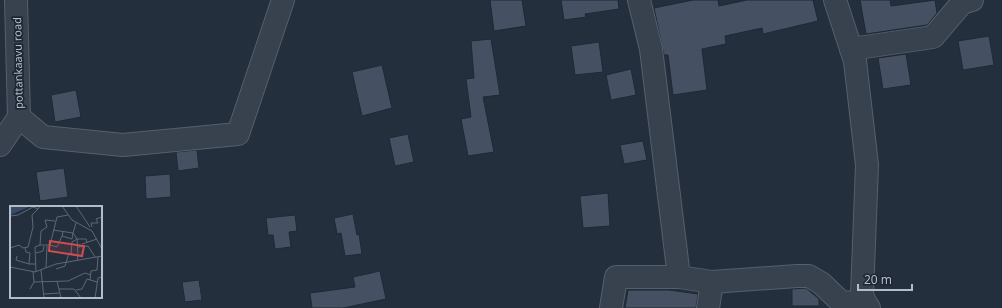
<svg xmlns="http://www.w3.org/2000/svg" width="1002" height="308" viewBox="0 0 1002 308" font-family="'Noto Sans',sans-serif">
<rect width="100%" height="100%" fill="#242f3e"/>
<!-- building -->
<g fill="#455162" stroke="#1f2835">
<polygon points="490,0 522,0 526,26 494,31"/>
<polygon points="561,0 618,0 619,9 585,14 586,17 564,20"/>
<polygon points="693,0 718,0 719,6 747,0 813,0 818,21 763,34 762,28 725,36 726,44 702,49 707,90 673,95 668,55 664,55 654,8"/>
<polygon points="860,0 890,0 891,6 935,0 937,13 927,25 866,34"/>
<polygon points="989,36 994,65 963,70 958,41"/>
<polygon points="491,39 500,95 483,97 494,152 468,156 461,119 471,117 466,79 474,78 471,41"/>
<polygon points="599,42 603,72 575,75 571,46"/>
<polygon points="906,54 911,85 883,89 878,58"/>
<polygon points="382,65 392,108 362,116 352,72"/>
<polygon points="631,69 636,95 611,100 606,75"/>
<polygon points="76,90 81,117 55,122 51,95"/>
<polygon points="408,134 414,162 395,166 389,138"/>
<polygon points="643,141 647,160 624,164 620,145"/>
<polygon points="197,150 199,168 178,171 176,152"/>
<polygon points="64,168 68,197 40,201 36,172"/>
<polygon points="170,174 171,197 146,199 145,176"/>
<polygon points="608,193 610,226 583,228 580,196"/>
<polygon points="353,214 357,235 359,234 362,254 345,256 341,233 337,234 334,218"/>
<polygon points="295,215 297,231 289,232 291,247 275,249 273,235 268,235 266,218"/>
<polygon points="380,271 386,299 343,308 312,308 310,293 355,287 353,277"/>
<polygon points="199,280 202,300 185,302 182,282"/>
<polygon points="806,288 819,299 819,306 792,306 792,289"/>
<polygon points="628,290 669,290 698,294 696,308 625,308"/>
</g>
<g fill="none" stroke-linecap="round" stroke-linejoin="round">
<defs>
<g id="minor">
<polyline points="639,0 651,49 679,277"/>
<polyline points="835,0 855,61 867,165 862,295 866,304"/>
<polyline points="851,49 933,37 962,3 972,0"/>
<polyline points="19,117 43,137 123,145 238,134 283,0"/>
<polyline points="0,145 19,117 16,0"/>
<polyline points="611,308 616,277 679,277 712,282 797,276 809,276 821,283 841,302 866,304 869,308"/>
<polyline points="708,308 712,282"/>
</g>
</defs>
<!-- minor casing -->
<use href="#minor" stroke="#565f6c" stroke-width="24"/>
<!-- minor -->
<use href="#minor" stroke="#38414e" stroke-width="22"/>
</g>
<g text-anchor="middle" stroke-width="3.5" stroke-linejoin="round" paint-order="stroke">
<!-- street labels -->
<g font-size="11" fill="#b4bcc9" stroke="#1d2633">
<text transform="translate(18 63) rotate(-91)" y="4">pottankaavu road</text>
</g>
</g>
<!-- overview -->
<g transform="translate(10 206)">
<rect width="92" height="92" fill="#242f3e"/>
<path d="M0,0H21L0,9Z" fill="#394c67"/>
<path fill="none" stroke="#5e6776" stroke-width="1" d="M52,0L62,14L82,25L92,43M66,0L80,21M0,10L8,9L23,1L28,3L30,0M66,17L63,27L67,33L68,50M82,21L81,17H88L86,13L92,11M43,24L63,27L62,33L52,30L53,26M67,33H76L77,37M72,38L87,33M30,39H40L47,11L58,9M40,39L47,41L52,30M68,41L78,40L85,51M0,42L9,39L13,42L18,41L23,21L22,9L28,3M15,42L16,46L20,47L19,58H26M26,47L33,45L34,40M61,48L62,36L67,33M7,50L6,54L19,58M0,61L25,66L46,58L92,50M36,62L37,40M46,63L55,60L59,47L68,50L67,55M31,64L34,92M26,66L25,41L30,39L31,25L37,21L35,14L45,15M80,74L81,65L87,64L88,51M47,75L51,92M24,76L58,75L75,67L81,69M20,83L24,76L23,66M49,83H64L71,92M66,84L72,83L77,73L87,76M34,88L49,87M85,92L88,72L92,71"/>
<path fill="#ce4d50" fill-opacity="0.15" stroke="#ce4d50" stroke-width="2" d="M40,35L74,40L72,50L39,45Z"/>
<rect width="92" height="92" fill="none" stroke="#b4bcc9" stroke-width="2"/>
</g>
<!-- scale -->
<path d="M858 284v6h54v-6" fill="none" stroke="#b4bcc9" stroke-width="2"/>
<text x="864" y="284" font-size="12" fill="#b4bcc9" stroke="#1d2633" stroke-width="3" paint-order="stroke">20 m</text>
</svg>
